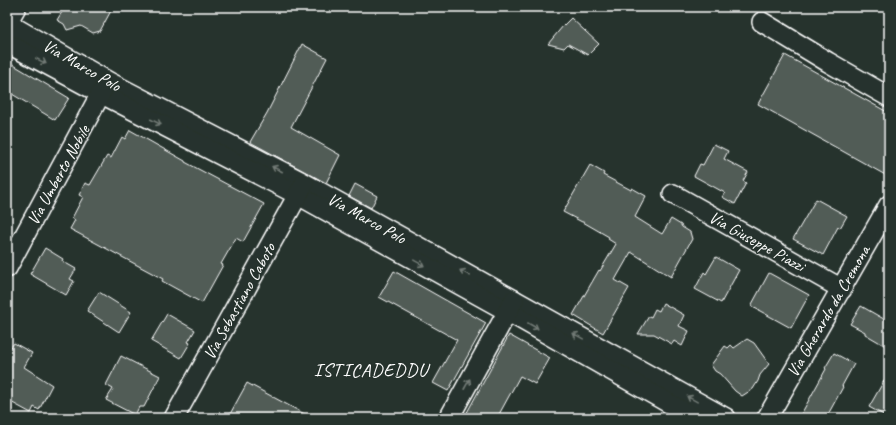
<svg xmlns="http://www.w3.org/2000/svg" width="896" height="425" viewBox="0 0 896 425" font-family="Caveat,sans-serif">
<rect width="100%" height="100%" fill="#26332d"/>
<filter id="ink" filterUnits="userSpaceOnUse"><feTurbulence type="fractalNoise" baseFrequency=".025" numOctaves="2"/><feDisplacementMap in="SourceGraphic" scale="8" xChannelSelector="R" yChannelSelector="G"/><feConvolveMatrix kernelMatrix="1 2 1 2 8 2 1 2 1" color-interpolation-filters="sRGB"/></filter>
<g filter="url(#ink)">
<!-- building -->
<g fill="#515c57" stroke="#fff">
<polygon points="65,7 113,7 100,31 93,33 81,26 67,30 64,24 57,20"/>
<polygon points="571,18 599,44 588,55 568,44 564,48 548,44 563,26"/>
<polygon points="302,44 327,58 291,127 340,155 326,183 250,142 267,113"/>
<polygon points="785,55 889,113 889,177 758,104"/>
<polygon points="7,61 69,98 55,120 7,91"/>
<polygon points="130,130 185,161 185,162 264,204 243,242 236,238 221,264 223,265 202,303 162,281 163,279 70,229 75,220 72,218 83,197 79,195 85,183 90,185 107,156 111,158 122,137 125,139"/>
<polygon points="714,144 728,151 724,159 748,172 743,181 746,183 735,204 722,197 725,193 694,176 700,164 703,165"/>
<polygon points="590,165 604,173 603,175 631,190 632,188 646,196 635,217 662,234 671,219 681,225 682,227 690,232 692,239 671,277 631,252 615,280 629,288 603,333 573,315 599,270 600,271 616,244 608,239 609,237 583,222 582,222 563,212"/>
<polygon points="355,184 377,196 371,208 349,196"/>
<polygon points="816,199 847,216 840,228 838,227 823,255 793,239"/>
<polygon points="45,248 63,259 62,261 76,269 70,279 74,281 66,295 30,274"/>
<polygon points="716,257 739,270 721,303 695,289 704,272 706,274"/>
<polygon points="394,271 486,323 448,391 433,383 457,340 379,297"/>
<polygon points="769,273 809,295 791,328 751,306"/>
<polygon points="99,292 131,312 119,332 87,311"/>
<polygon points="663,303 684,315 679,326 689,331 682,346 674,341 672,344 654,334 638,334 649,316 651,317 655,309 659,311"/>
<polygon points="861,306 889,322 889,348 865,334 865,332 850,324"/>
<polygon points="167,314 195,330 188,342 190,343 181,358 151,341"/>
<polygon points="509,335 550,358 535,384 520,376 497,418 464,418"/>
<polygon points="747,339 754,343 769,364 760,375 758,381 753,389 742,396 735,391 720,374 715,371 711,365 725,346 728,348 731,345 734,348"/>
<polygon points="14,343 32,353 24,367 52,385 39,410 34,407 31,413 7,400 7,345 11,347"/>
<polygon points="834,353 854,364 842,386 843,387 826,418 799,418 826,369 825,368"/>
<polygon points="121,356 160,376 144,407 139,407 135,415 106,400 113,389 106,385"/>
<polygon points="889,372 889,418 869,407"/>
<polygon points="247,383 312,418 238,418 230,414"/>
</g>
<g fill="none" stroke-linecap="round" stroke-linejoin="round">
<defs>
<g id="minor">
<polyline points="762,22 828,62 889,97"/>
<polyline points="7,23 109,82 304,183 726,418"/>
<polyline points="7,23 16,7"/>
<polyline points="7,43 102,94 298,195 507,311 695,418"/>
<polyline points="673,194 842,289"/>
<polyline points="7,268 107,82"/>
<polyline points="174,418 304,184"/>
<polyline points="449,418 514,300"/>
<polyline points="767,418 889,205"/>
</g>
</defs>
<!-- minor casing -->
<use href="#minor" stroke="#fff" stroke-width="22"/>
<!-- minor -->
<use href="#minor" stroke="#26332d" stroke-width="19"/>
</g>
<!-- one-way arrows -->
<defs><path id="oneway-shaft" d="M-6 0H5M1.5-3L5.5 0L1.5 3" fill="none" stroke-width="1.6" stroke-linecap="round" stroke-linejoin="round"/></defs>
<g stroke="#727a76">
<use href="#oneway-shaft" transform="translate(41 61) rotate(28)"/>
<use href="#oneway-shaft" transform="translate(156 122) rotate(27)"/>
<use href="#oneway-shaft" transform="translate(277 169) rotate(-153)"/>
<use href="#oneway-shaft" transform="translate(419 263) rotate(29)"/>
<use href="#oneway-shaft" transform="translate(465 273) rotate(-151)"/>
<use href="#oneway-shaft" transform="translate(533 326) rotate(30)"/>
<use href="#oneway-shaft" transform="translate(578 336) rotate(-151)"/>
<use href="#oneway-shaft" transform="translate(467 384) rotate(-61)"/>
<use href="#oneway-shaft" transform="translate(692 399) rotate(-151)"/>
</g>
</g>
<g text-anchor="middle" stroke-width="3" stroke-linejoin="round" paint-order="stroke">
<!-- street labels -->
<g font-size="17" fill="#fff" stroke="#26332d">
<text transform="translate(82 65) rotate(30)" y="6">Via Marco Polo</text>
<text transform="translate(58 175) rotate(-61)" y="6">Via Umberto Nobile</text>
<text transform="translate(367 218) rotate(29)" y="6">Via Marco Polo</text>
<text transform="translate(757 241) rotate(29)" y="6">Via Giuseppe Piazzi</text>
<text transform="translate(239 301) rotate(-61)" y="6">Via Sebastiano Caboto</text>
<text transform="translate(828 311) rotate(-60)" y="6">Via Gherardo da Cremona</text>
</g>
<!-- quarter labels -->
<g font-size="19" letter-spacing="1" fill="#fff" stroke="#26332d">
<text x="371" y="376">ISTICADEDDU</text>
</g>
</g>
<!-- margin -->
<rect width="896" height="425" fill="none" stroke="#26332d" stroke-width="24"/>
<rect x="12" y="12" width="872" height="401" fill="none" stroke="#fff" stroke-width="1.5" filter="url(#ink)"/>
</svg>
